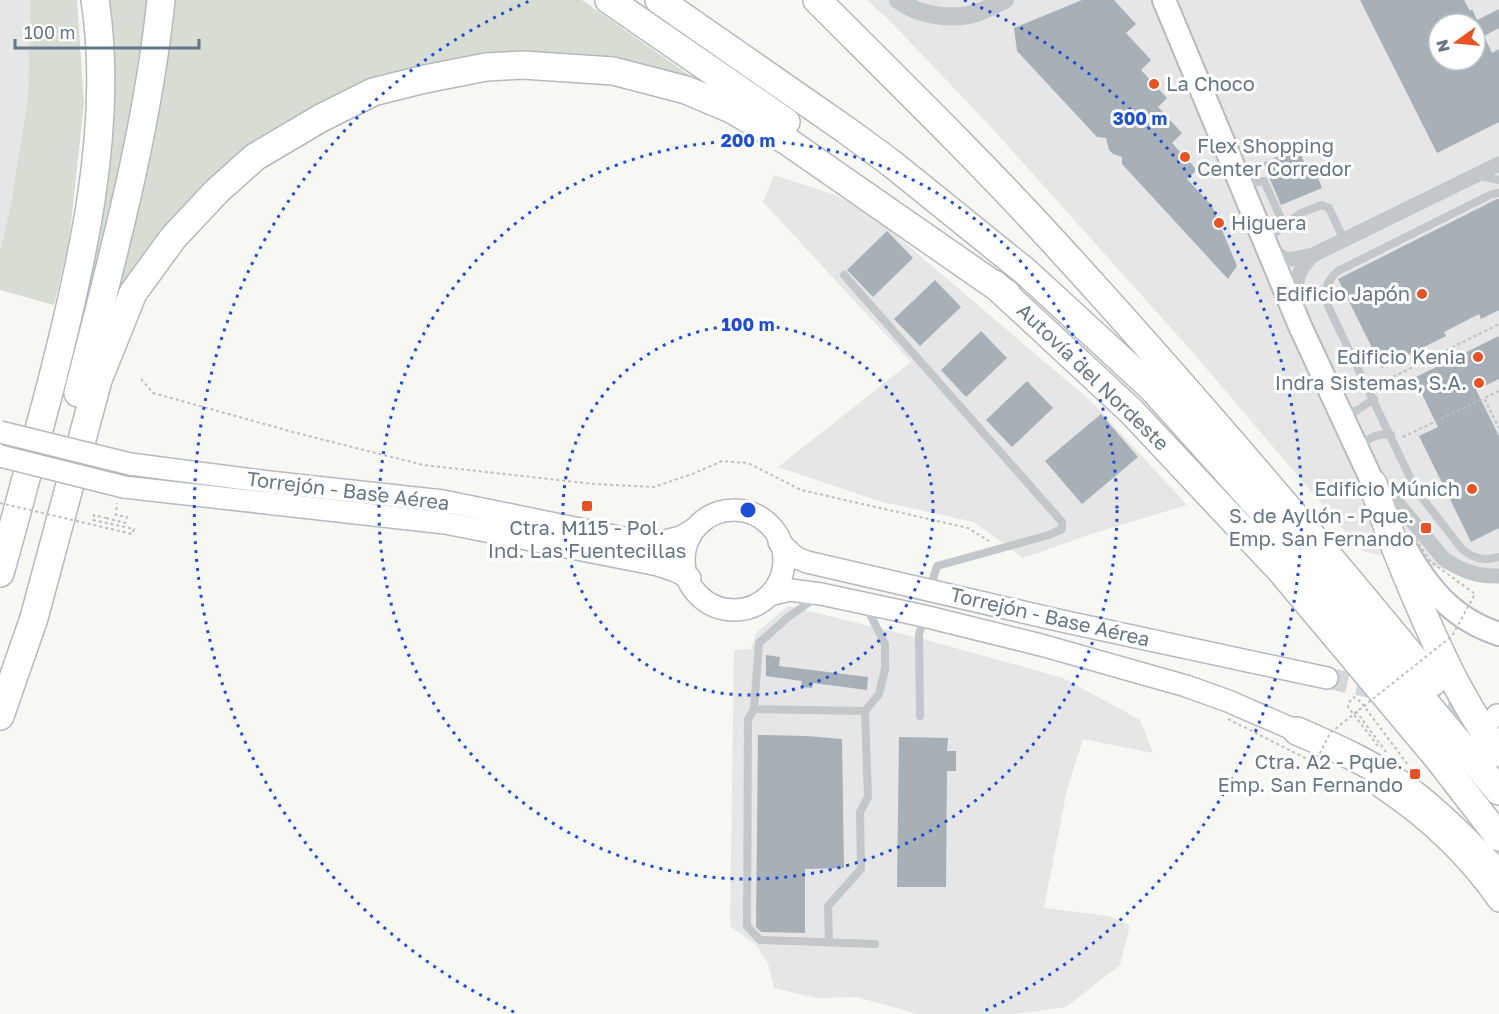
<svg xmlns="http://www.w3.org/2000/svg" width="1499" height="1014" viewBox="0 0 1499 1014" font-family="'Golos Text',sans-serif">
<rect width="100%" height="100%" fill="#f7f7f4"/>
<!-- built -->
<g fill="#e5e6e5" fill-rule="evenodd">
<polygon points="0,0 30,0 28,96 10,210 0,250"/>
<path d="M867,0H1499V581L1362,551L1188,347L990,126L890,21ZM1439,24H1475V60H1439Z"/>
<polygon points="774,175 833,194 872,215 1092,402 1187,505 1088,535 1023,558 974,522 879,501 778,467 911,362 763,202"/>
<polygon points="788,606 927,640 1063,678 1140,720 1153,753 1083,739 1067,789 1044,908 1108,916 1130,925 1120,965 1066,1007 1014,1014 918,1014 857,997 817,998 774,988 768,963 756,945 730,926 734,650 751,649 756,633"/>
</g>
<!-- green -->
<g fill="#d7ddd3">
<polygon points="30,0 77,0 84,103 69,242 54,305 0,290 0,250 10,210 28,96"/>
<polygon points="106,0 149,0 123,166 78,356 71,354"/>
<polygon points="172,0 582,0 722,98 468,59 262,141 110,317 144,178 163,87"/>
</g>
<!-- building -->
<g fill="#a7b0b6" fill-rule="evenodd">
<polygon points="1082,0 1114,0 1136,24 1126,33 1151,60 1141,70 1167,98 1158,107 1182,133 1172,143 1197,170 1187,179 1212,206 1237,266 1228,279 1122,164 1122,157 1113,154 1109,150 1106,138 1097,137 1017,51 1014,28"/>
<path d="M1360,0H1464L1470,11L1472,9L1477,20L1499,9V28L1484,36L1492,53L1499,49V122L1437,153ZM1439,24H1475V60H1439Z"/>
<polygon points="1298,148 1310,176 1316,173 1322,188 1281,205 1263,163"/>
<polygon points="1497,199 1499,199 1499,310 1481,319 1479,314 1444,332 1446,336 1382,368 1338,279"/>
<polygon points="887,231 913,258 873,297 847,270"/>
<polygon points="935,280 961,307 920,346 894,319"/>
<polygon points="981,331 1007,358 966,397 941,370"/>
<polygon points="1499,336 1499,379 1476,390 1499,436 1499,528 1471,542 1419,436 1438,427 1414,378"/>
<polygon points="1027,381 1053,408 1012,447 986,420"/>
<polygon points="1101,414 1138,457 1082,504 1045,461"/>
<polygon points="766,655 780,657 779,666 868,677 867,690 813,683 812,688 801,687 802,681 766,676"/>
<polygon points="758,735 807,736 842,739 844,868 805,869 805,933 761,932 756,927"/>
<polygon points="899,737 948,738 947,751 956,751 956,771 947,771 946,887 897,887"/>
</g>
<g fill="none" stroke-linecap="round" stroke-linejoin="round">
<!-- secondary-tunnel -->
<polyline stroke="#d2d7d8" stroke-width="21" stroke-dasharray="21 10" stroke-linecap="butt" points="1327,678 1479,711"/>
<defs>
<g id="secondary">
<polyline points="130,464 269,482 443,501 624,538 661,542 681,537 694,529"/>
<polyline points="124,487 445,523 658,565 673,570 690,578"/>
<circle cx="734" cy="560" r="50"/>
<polyline points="779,542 795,557 807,562 1062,621 1327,678"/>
<polyline points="773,594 790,590 821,594 924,616 1041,645 1186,686 1228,701 1297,731 1308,738"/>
<polyline points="1497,715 1499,716"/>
<path d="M1381,787C1426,817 1468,856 1499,901"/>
</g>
<g id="primary">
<polyline points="1164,0 1300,326 1381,500"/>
<path d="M1407,551C1429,590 1455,620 1499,634"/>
</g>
<g id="motorway">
<polyline points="609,0 786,122"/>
<polyline points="659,0 846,130 891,163 1026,272 1152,388 1303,556 1499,791"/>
<path d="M817,0C896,79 977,158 1053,241C1184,384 1310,532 1433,682"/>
<polyline points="994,284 1131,411 1282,572 1437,757 1499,837"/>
<path d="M78,393C111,263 147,134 161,0"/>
<path d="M1373,484C1387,529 1405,573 1424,616C1446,666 1466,708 1499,753"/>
<path d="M0,573C17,514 32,455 48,396C80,273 115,128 95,0"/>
<polyline points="0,716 34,618 98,380 133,293 173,238 217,191 255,157 321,118 373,92 425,79 486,67 523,65 613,71 686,90 731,109 787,141 1007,294"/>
<path d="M1297,731C1334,747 1371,763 1404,787C1439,813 1469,844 1499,875"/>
</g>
</defs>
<!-- secondary casing -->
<use href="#secondary" stroke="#b5babf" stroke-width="24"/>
<!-- primary casing -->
<use href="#primary" stroke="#b6babe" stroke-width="26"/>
<!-- motorway casing -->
<use href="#motorway" stroke="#b5b9bd" stroke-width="30"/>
<!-- path -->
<g stroke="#bcbfc2" stroke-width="2" stroke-dasharray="3 3" stroke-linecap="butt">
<polyline points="141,379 153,393 293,432 423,465 594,484 654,487 695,473 722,461 748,463 801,490 968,528 989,541"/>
<polyline points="1377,385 1499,324"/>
<polyline points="1499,391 1484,398 1499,428"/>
<polyline points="1403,437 1484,398"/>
<polyline points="106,518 125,523 127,517 116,515 117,503"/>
<polyline points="1356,711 1386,752"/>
<polyline points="1378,746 1348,707 1350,701 1354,697 1361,702 1408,765"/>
</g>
<!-- service -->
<g stroke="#c2c7ca" stroke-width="8">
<polyline points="1480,176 1499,180"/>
<polyline points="1243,184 1264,181 1284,225"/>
<path d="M1499,193L1492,194L1338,271C1325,282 1323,292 1329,308L1416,490L1462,549C1474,559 1484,561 1499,557"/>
<polyline points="1266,240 1301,213 1322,205 1329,208 1344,240"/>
<polyline points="844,275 1062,522 1062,529 1049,535 937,566 930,589"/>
<polyline points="1343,412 1356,411 1374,399"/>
<path d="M1360,449C1367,438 1378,433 1391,435"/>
<polyline points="815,598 787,618 759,643 754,709 865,711 879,694 885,669 885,644 867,608"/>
<polyline points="754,709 748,719 747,926 760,940 875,944"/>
<polyline points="920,716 919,634 924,618"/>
<polyline points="829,942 828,906 861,869 860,812 868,797 865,711"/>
</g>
<!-- minor -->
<g stroke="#c2c7ca" stroke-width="15">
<polyline points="1266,248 1287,260 1313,255 1499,164"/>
<path d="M1298,307C1295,282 1295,273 1313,255"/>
<path d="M1378,480L1443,558C1459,570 1479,577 1499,576"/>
</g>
<!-- tertiary -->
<path stroke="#c2c7ca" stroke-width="18" d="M898,0C919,16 954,21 979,12C988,9 996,4 1005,0"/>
<!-- secondary -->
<use href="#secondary" stroke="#fff" stroke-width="21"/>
<!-- primary -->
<use href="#primary" stroke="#fff" stroke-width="22"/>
<!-- motorway -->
<use href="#motorway" stroke="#fff" stroke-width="27"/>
<defs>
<g id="secondary-bridge">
<polyline points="0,432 130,464"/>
<polyline points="0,456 124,487"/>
</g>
</defs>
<!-- secondary-bridge casing -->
<use href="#secondary-bridge" stroke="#b5babf" stroke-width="24" stroke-linecap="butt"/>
<!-- path-bridge -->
<g stroke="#bcbfc2" stroke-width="2" stroke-dasharray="3 3" stroke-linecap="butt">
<polyline points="0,503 132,534 134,529 93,520 94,515 106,518"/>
<polyline points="1228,719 1315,763 1330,733 1452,636 1475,594 1430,561 1411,532"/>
</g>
<!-- secondary-bridge -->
<use href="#secondary-bridge" stroke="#fff" stroke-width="21"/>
</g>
<!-- distance rings -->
<g fill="none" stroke="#1d4ed8" stroke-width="3" stroke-dasharray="3 6">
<circle cx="748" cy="510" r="185"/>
<circle cx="748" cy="510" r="369"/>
<path d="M514 1012A554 554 0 0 1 532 0M964 0A554 554 0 0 1 982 1012"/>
</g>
<!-- markers -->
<g fill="#ea5222" stroke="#fff" stroke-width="2">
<circle cx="1154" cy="84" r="6"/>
<circle cx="1185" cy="157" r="6"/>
<circle cx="1219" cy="223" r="6"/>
<circle cx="1422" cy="294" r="6"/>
<circle cx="1478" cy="357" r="6"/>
<circle cx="1479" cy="383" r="6"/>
<circle cx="1472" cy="489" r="6"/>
<rect x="581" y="500" width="12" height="12" rx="3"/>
<rect x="1420" y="522" width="12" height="12" rx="3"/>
<rect x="1409" y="768" width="12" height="12" rx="3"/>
</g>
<g text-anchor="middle" stroke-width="6" stroke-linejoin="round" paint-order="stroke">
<!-- poi labels -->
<g font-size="20" fill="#657786" stroke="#fff" text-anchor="end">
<text x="1166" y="91" text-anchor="start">La Choco</text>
<text x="1197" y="153" text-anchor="start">Flex Shopping<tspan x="1197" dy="23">Center Corredor</tspan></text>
<text x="1231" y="230" text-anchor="start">Higuera</text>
<text x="1410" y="301">Edificio Japón</text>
<text x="1466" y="364">Edificio Kenia</text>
<text x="1467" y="390">Indra Sistemas, S.A.</text>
<text x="1460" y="496">Edificio Múnich</text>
<text x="1414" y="523">S. de Ayllón - Pque.<tspan x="1414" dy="23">Emp. San Fernando</tspan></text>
<text x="587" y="535" text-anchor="middle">Ctra. M115 - Pol.<tspan x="587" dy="23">Ind. Las Fuentecillas</tspan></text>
<text x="1403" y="769">Ctra. A2 - Pque.<tspan x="1403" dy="23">Emp. San Fernando</tspan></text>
</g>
<!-- street labels -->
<g font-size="20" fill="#657786" stroke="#fff">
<text transform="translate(1093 377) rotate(44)" y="7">Autovía del Nordeste</text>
<text transform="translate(348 491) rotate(7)" y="7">Torrejón - Base Aérea</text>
<text transform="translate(1050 617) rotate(13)" y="7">Torrejón - Base Aérea</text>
</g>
</g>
<circle cx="748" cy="510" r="9" fill="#1d4ed8" stroke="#fff" stroke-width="3"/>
<g font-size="18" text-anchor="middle" font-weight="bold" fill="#1d4ed8" stroke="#fff" stroke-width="6" stroke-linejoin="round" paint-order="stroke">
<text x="1140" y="125">300 m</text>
<text x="748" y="147">200 m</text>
<text x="748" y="331">100 m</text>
</g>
<!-- north arrow -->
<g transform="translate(1457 42) rotate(255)"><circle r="28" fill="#ffffff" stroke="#c1c9cf" stroke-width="1.5"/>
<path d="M0-4.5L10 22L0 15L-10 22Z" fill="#ea5222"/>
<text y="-9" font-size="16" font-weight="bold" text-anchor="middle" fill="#657786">N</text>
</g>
<!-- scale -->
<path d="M15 39v9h184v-9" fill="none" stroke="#657786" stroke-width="3"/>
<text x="24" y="39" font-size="18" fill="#657786" stroke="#ffffff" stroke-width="4.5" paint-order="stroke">100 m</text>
</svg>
